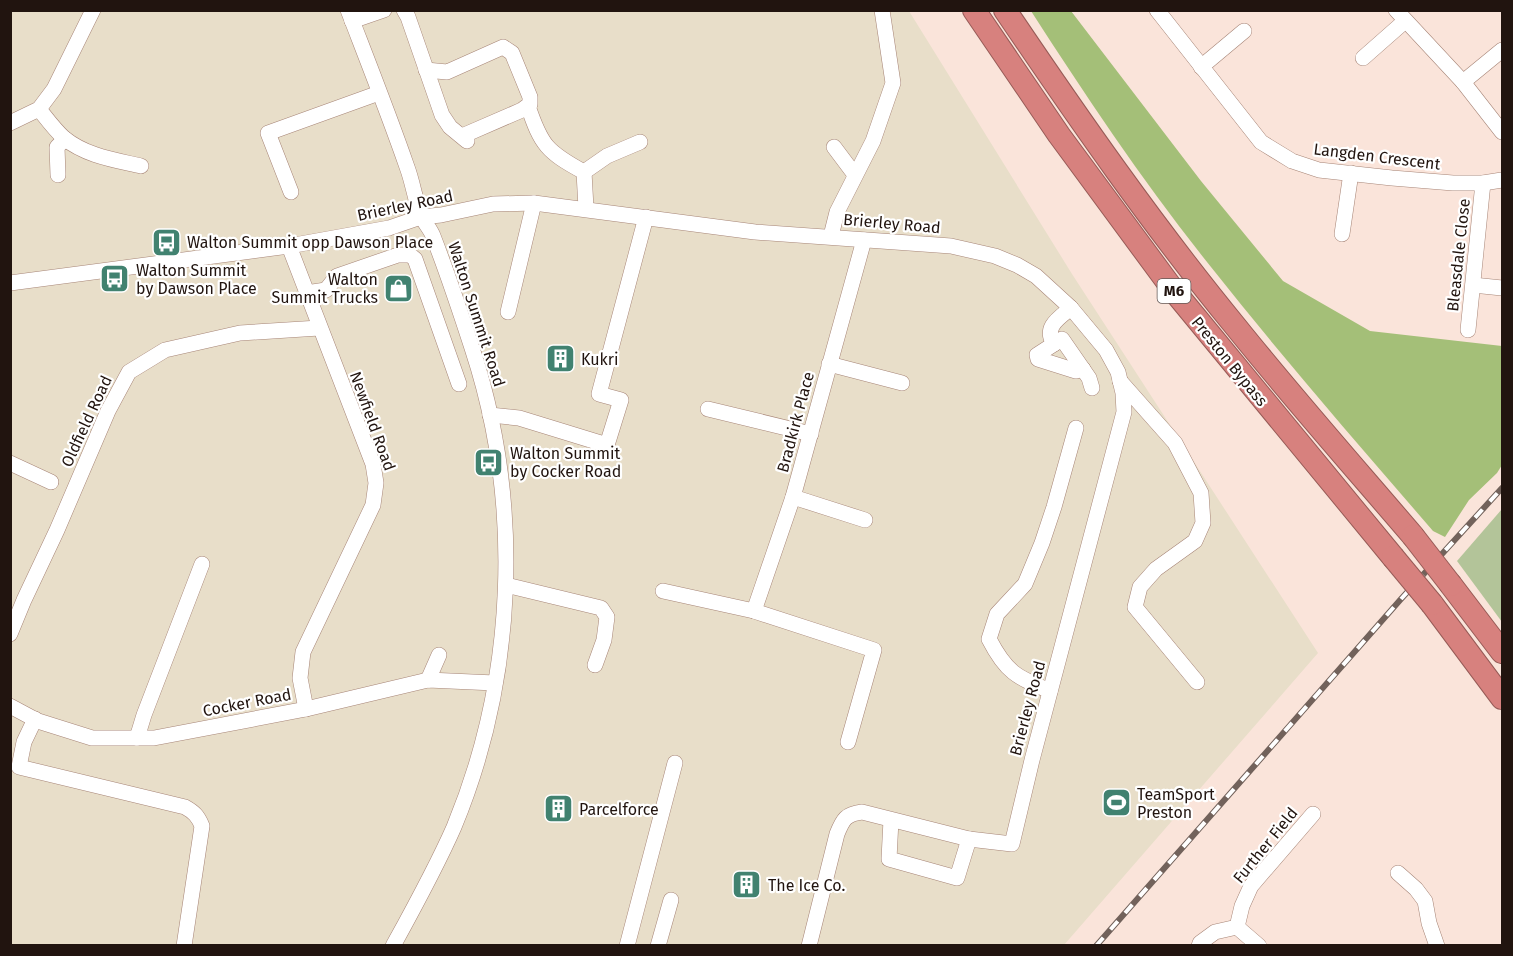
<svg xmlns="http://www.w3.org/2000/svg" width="1513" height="956" viewBox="0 0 1513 956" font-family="'Fira Sans',sans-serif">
<rect width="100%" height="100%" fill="#fae4da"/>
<!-- industrial -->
<polygon fill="#e8dec9" points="10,11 909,11 1072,274 1318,653 1064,945 11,945"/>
<!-- green -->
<polygon fill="#b3c499" points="1502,509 1502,622 1457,561"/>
<!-- forest -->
<path fill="#a4bf78" d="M1031,11H1071L1201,181L1283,281L1370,331L1502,346V465L1497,473L1469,500L1445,537L1433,531C1358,444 1282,357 1211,267C1146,186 1087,98 1031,11Z"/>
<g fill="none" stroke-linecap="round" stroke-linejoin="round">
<defs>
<g id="minor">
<path d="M348,10C368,62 389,115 407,167C413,183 415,200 421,215C424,223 430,228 433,236C447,272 460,311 472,348C523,503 516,677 454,827C436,868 415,906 393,946"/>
<polyline points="404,10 408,17 442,115 450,127 467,141"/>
<polyline points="1157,10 1261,142 1292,161 1319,170 1392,178 1453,183 1483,183 1502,180"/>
<polyline points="1396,10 1463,82 1502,132"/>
<polyline points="352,21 384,10"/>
<polyline points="1363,58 1405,21"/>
<polyline points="1201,67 1244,31"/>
<polyline points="426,70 447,72 503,47 512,53 530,97 530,104 522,110 462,136"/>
<polyline points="1463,82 1502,50"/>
<path d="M528,106C541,145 547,152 584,172L586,208"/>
<path d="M39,109C47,119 55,130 64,138C86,156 115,160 141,166"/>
<polyline points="10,123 39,109 54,89 93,10"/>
<polyline points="834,147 855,175"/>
<polyline points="584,172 607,156 640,142"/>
<polyline points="58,175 57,147 65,139"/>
<polyline points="291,192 268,133 379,93"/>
<polyline points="1342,234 1351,173"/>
<polyline points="831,236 837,212 873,141 893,83 882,10"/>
<polyline points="289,246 373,464 376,483 373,505 303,652 300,678 306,709"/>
<path d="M10,283L289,246L389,228L421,217L441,215L493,204L534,203L755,232L951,246L995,256L1017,265L1036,276L1071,308L1106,350L1118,372L1123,393L1124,412L1032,760L1012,844L969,839L862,812C846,814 843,819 837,834L809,946"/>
<polyline points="1473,285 1502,288"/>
<polyline points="306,293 326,290 337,276 398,255 410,255 415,259 459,384"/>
<path d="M1071,308C1059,318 1043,327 1054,344L1062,339L1089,378L1092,388"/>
<polyline points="508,312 534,203"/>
<polyline points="1468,330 1483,183"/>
<polyline points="1054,344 1037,355 1038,359 1076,371 1083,369"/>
<polyline points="829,364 902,383"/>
<polyline points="1120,381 1175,443 1201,493 1203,523 1195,541 1156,569 1140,587 1135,607 1197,682"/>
<polyline points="708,409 811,434"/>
<polyline points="490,415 519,418 607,445 621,400 599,394 646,217"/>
<polyline points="10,463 51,482"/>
<polyline points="793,497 865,520"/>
<polyline points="506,585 601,608 607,617 604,640 595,665"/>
<polyline points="663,591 754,611 874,650 848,742"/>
<polyline points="754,611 793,497 864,240"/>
<polyline points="10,634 24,600 57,530 108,411 129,372 165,350 240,333 319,328"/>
<polyline points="428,680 439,655"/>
<path d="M1050,691C1016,677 1006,672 989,639L997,614L1025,584L1042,543L1054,507L1076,428"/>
<polyline points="10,706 38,721 92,738 154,738 306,709 428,680 495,683"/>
<path d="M35,719L24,742L19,767L185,807C194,812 198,816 202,826L184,946"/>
<polyline points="137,738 144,715 202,564"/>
<polyline points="891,820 889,859 957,878 969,839"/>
<polyline points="1398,873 1416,889 1425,901 1429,923 1437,946"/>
<polyline points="1237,927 1259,946"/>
<polyline points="627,946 675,763"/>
<polyline points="658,946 671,900"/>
<polyline points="1199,946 1200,943 1215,932 1237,927 1242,906 1251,886 1313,814"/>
</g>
<g id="highway">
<polyline points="974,10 1059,135 1174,291 1393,557"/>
<path d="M1005,10C1078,118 1153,226 1236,327C1293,398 1354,467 1413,536"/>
<polyline points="1451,585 1502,652"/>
<polyline points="1432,604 1502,698"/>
</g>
</defs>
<!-- minor casing -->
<use href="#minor" stroke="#a78577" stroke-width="16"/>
<!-- highway casing -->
<use href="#highway" stroke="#975b57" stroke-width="24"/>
<!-- minor -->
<use href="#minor" stroke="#fff" stroke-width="15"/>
<!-- highway -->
<use href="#highway" stroke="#d7817e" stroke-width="22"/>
<defs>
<polyline id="rail" points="1096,946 1401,599 1502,488"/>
</defs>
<!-- rail casing -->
<use href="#rail" stroke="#72625b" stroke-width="6"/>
<!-- rail -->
<use href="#rail" stroke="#fff" stroke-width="4" stroke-dasharray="11" stroke-linecap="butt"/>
<defs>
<g id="highway-bridge">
<polyline points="1413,536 1451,585"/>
<polyline points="1393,557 1432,604"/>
</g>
</defs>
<!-- highway-bridge casing -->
<use href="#highway-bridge" stroke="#975b57" stroke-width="24" stroke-linecap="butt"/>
<!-- highway-bridge -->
<use href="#highway-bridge" stroke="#d7817e" stroke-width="22"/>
</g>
<!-- icons -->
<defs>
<symbol id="bus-square" viewBox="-11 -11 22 22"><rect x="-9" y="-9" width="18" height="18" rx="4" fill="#418270" stroke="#fff"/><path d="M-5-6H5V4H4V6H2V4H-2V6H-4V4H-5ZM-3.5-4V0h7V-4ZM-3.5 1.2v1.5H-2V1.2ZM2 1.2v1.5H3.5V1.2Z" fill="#fff"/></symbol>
<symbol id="shop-square" viewBox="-11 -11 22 22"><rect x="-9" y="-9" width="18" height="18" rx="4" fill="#418270" stroke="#fff"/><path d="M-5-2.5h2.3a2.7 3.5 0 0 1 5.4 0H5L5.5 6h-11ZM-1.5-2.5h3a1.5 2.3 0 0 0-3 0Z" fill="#fff"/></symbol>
<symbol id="building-square" viewBox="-11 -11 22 22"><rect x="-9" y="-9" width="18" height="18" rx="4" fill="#418270" stroke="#fff"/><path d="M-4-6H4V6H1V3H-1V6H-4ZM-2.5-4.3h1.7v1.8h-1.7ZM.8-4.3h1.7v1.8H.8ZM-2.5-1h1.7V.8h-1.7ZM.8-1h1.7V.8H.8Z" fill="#fff"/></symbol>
<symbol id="stadium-square" viewBox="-11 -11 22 22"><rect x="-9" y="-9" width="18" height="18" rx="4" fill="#418270" stroke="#fff"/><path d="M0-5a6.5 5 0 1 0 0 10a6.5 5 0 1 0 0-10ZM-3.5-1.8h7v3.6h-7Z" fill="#fff"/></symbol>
</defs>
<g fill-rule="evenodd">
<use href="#bus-square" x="150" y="226" width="33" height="33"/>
<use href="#bus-square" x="98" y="262" width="33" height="33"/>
<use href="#shop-square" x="382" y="272" width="33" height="33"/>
<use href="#building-square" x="544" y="342" width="33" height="33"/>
<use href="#bus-square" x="472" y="446" width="33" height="33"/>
<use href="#stadium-square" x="1100" y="786" width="33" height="33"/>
<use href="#building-square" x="542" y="792" width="33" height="33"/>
<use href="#building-square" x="730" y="868" width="33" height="33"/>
</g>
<g text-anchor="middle" stroke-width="4.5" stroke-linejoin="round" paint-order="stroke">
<!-- shield labels -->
<rect fill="#fff" stroke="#645a57" stroke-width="1.5" x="1157.5" y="279" width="33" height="24" rx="4.5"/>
<g font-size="15" font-weight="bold" fill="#21140f">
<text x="1174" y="296">M6</text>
</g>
<!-- street labels -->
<g font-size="16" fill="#21140f" stroke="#fff">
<text transform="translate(1377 156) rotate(7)" y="6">Langden Crescent</text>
<text transform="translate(405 205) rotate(-12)" y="6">Brierley Road</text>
<text transform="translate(892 223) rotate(5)" y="6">Brierley Road</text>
<text transform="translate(1458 255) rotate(-84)" y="6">Bleasdale Close</text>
<text transform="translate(477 314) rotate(72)" y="6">Walton Summit Road</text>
<text transform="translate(1230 361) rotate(51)" y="6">Preston Bypass</text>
<text transform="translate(86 421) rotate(-65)" y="6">Oldfield Road</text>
<text transform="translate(373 421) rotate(70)" y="6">Newfield Road</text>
<text transform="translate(795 422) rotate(-75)" y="6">Bradkirk Place</text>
<text transform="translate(247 702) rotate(-11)" y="6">Cocker Road</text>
<text transform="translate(1027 708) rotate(-75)" y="6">Brierley Road</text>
<text transform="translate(1265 845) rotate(-51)" y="6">Further Field</text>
</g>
<!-- poi labels -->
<g font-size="16" fill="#21140f" stroke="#fff" text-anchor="start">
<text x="187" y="248">Walton Summit opp Dawson Place</text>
<text x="136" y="276">Walton Summit<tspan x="136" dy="18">by Dawson Place</tspan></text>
<text x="378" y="285" text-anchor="end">Walton<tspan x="378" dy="18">Summit Trucks</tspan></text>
<text x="581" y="365">Kukri</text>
<text x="510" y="459">Walton Summit<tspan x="510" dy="18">by Cocker Road</tspan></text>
<text x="1137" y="800">TeamSport<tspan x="1137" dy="18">Preston</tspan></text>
<text x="579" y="815">Parcelforce</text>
<text x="768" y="891">The Ice Co.</text>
</g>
</g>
<!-- border -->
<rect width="1513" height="956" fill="none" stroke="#21140f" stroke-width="24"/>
</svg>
